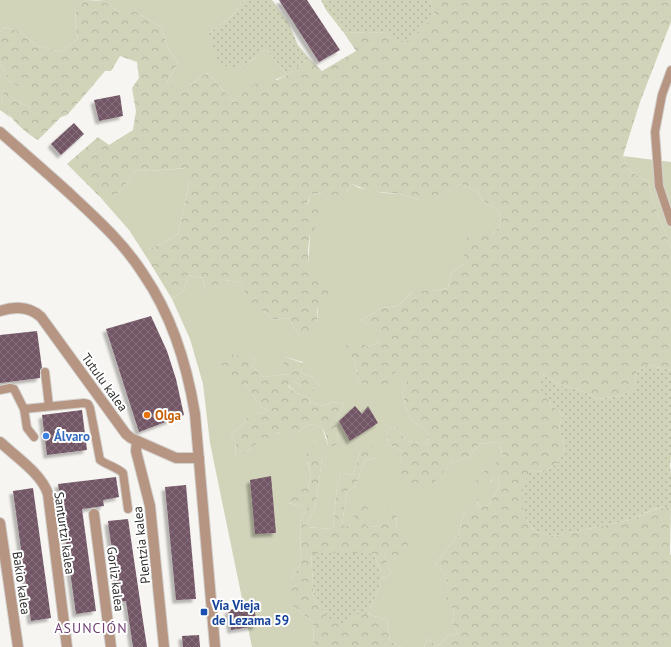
<svg xmlns="http://www.w3.org/2000/svg" width="671" height="647" viewBox="0 0 671 647" font-family="'PT Sans',sans-serif">
<defs>
<pattern id="forest-crowns" width="20" height="18" patternUnits="userSpaceOnUse"><rect width="20" height="18" fill="#d1d4b9"/><path d="M2 6a3 3 0 1 1 6 0M12 15a3 3 0 1 1 6 0" fill="none" stroke="#b4b69f"/></pattern>
<pattern id="park-dots" width="8" height="8" patternUnits="userSpaceOnUse"><rect width="8" height="8" fill="#d1d4b9"/><path d="M2 2h.1M6 6h.1" fill="none" stroke="#b4b69f" stroke-width="1.8" stroke-linecap="round"/></pattern>
<pattern id="building-cross-hatch" width="8" height="8" patternUnits="userSpaceOnUse"><rect width="8" height="8" fill="#735666"/><path d="M0 0l8 8M0 8l8-8" fill="none" stroke="#86707c"/></pattern>
<filter id="shadow"><feDropShadow dx="-3.5" dy="3.5" stdDeviation="1" flood-color="#0004"/></filter>
</defs>
<rect width="100%" height="100%" fill="#f7f5f1"/>
<!-- grass -->
<g fill="#d1d4b9" fill-rule="evenodd">
<polygon points="0,0 87,0 76,6 75,24 78,39 61,52 38,46 18,31 4,27 0,32"/>
<polygon points="96,0 245,0 242,2 232,16 209,33 238,68 251,61 266,49 287,75 242,93 234,102 207,73 191,84 176,90 167,82 178,63 168,48 161,27 136,12 120,12 103,1"/>
<polygon points="0,65 2,66 9,81 31,93 31,108 15,100 4,90 1,103 11,118 0,110"/>
<polygon points="623,156 671,162 671,247 654,204 648,182 629,170"/>
<polygon points="186,168 189,184 178,234 163,243 149,249 149,261 129,230 101,198 110,199 121,190 136,170 151,171"/>
<path d="M352,184L359,188L384,193L400,194L419,200H436L460,184L478,192L482,200L499,211L501,224L492,235L464,249V264L451,273L448,288L432,291H413L398,306L382,308L361,320L381,332L379,343L368,347L347,345L355,363L359,383L388,386V377L398,370L410,378L402,390L405,405L411,420L427,431L428,444L406,441L398,428L387,429L388,444L403,452L400,462L430,486L452,462L469,457L479,444L499,442L503,458L490,466V482L498,475L499,487L489,505L477,507L478,499L463,515L458,535L435,564C449,576 449,581 447,598L454,610L452,624L458,633L448,636L438,646L427,639L424,647H401L390,641L387,620L368,614L383,578L391,574L384,553L396,528L397,512L381,527L351,526L342,525L347,491L355,487L365,460L377,458L360,453L353,475L341,473L337,486L333,529L306,527L315,507L320,474L323,451L308,462L311,476L308,488L288,503L307,507L300,522L301,564L290,580L295,608L313,622L314,647H252L210,443L203,384L190,339L172,299L184,290L188,275L203,278L205,291L224,280L239,282C250,300 258,307 274,320L288,318L299,335L317,321L320,274L309,266C308,255 310,245 310,234C309,217 304,211 311,194L324,193L345,194ZM243,357L256,359L252,366L264,377L289,374L285,357L303,362L301,373L312,377L320,386L302,387L294,381L288,385L296,393L308,397L309,402L323,406L333,402L344,404L336,422L338,440L328,446L322,427L309,424L296,433L284,430L253,446L247,452L235,456L236,442L231,434L241,427L250,414H257L268,410L261,407L245,384H236Z"/>
</g>
<!-- forest -->
<g fill="url(#forest-crowns)">
<path d="M87,0L103,1L120,12H136L161,27L168,48L178,63L167,82L176,89L191,84L207,73L234,102L242,93L264,78L277,80L287,75L309,58L322,71L356,51L344,33L367,32L387,33L435,16L430,0H671V22L640,102L623,156L629,170L648,182L654,204L671,247V370L647,365L637,372L634,388L620,396L598,399L580,390L559,385L543,374L549,402L563,415L559,427L565,448L557,463L544,472L530,470L523,515L535,532L556,536L629,520L658,508L671,507L670,554L671,555V647H424L427,639L438,646L448,636L458,633L452,624L454,610L446,599C449,581 449,576 435,564L458,535L463,515L478,498L477,507L489,505L499,487L498,476L479,489L476,479L490,466L503,457L499,442L479,444L469,457L452,462L430,487L412,485L399,473L400,462L403,452L388,444L387,429L398,428L406,441L428,444L427,431L411,420L405,405L402,390L409,378L398,371L388,377V387L359,383L355,363L346,345L357,340L368,347L379,343L380,332L361,320L382,308L398,306L413,291H432L448,288L451,273L464,264V249L469,232L492,235L501,224L499,211L482,200L478,192L460,184L437,200H419L400,194L369,191L352,184L345,194L336,200L324,193L311,194L307,204L318,208L319,223L310,234L308,250L309,265L320,274L332,296L328,307L317,309V321L308,333L299,335L288,318L274,320L258,307H245L248,297L239,282L224,280L220,289L205,291L203,278L188,275L184,290L172,299L149,261V249L163,243L178,234L189,184L185,168L151,171L136,170L121,190L110,200L101,198L67,164L98,137L109,145L133,130L136,111L132,88L139,78L137,62L120,56L111,71H105L84,96L67,115L61,117L38,140C22,131 11,118 1,104L4,89L15,100L31,108L30,93L9,81L2,66L0,65V32L4,27L18,31L38,46L61,52L78,39L75,24L76,6Z"/>
<path d="M230,354L256,359L252,366L264,377L289,374L283,366L285,357L303,363L301,373L312,377L320,386L313,391L302,387L294,381L288,386L296,393L308,397L309,402L323,406L333,402L344,404L336,422L338,440L335,447L328,446L326,436L322,427L309,424L296,433C281,430 276,430 269,444L262,442L253,446L247,452L235,457L236,442L231,434L241,427L250,414H257L268,410L261,407L245,384H236L224,376L221,365Z"/>
<polygon points="315,445 323,451 320,474 315,507 306,527 333,529 337,486 341,473 353,475 360,453 370,445 381,450 377,458 365,460 355,487 347,491 342,525 351,526 357,505 368,503 366,526 380,527 386,509 397,512 396,528 404,531 408,546 399,556 384,553 391,574 383,578 374,554 311,554 314,599 329,619 356,614 368,614 387,620 390,641 401,647 314,647 313,622 295,608 285,594 290,580 301,564 300,522 307,507 288,503 288,486 302,481 308,488 311,476 306,449"/>
</g>
<!-- park -->
<g fill="url(#park-dots)">
<polygon points="245,0 272,0 288,22 298,45 309,58 287,75 266,49 251,61 238,68 218,65 209,33 232,16 242,2"/>
<polygon points="321,0 430,0 435,16 405,43 387,33 367,32 344,33 326,10"/>
<polygon points="647,365 671,370 671,459 670,464 671,475 671,507 657,508 629,520 556,536 535,532 523,515 522,489 530,470 544,472 557,463 565,448 559,427 563,415 549,402 539,387 543,374 559,385 580,390 598,399 620,396 634,388 637,372"/>
<polygon points="342,552 374,554 383,578 368,614 356,614 344,625 329,619 314,599 311,554"/>
</g>
<!-- building -->
<g fill="url(#building-cross-hatch)" filter="url(#shadow)">
<polygon points="279,0 307,0 340,50 319,62"/>
<polygon points="120,95 123,116 99,121 94,100"/>
<polygon points="74,123 84,134 61,155 51,144"/>
<polygon points="151,316 167,351 176,379 184,415 139,432 106,329"/>
<polygon points="37,331 42,368 40,370 40,378 0,383 0,335"/>
<polygon points="355,406 362,414 368,406 378,423 350,441 339,421"/>
<polygon points="82,410 87,450 47,455 42,415"/>
<polygon points="271,476 276,533 255,534 250,480"/>
<polygon points="116,477 119,497 103,500 104,506 82,509 96,611 76,614 58,484"/>
<polygon points="186,485 196,599 176,600 165,487"/>
<polygon points="33,488 51,618 31,621 13,491"/>
<polygon points="128,519 143,621 147,647 133,647 126,601 120,602 109,530 108,521"/>
<polygon points="254,606 257,626 231,630 228,610"/>
<polygon points="199,635 200,647 183,647 182,636"/>
</g>
<g fill="none" stroke-linecap="round" stroke-linejoin="round">
<defs>
<g id="lane">
<polyline points="671,70 662,95 655,132 659,186 671,222"/>
<polyline points="45,372 49,406"/>
<polyline points="0,390 10,388 14,389 24,409 27,428 34,437"/>
<path d="M24,409L84,403L88,404L90,408L100,460C107,465 116,467 123,473L128,509"/>
</g>
<g id="street">
<path d="M0,132C23,152 46,172 68,192C96,218 124,243 144,275C172,316 187,365 195,414L215,647"/>
<path d="M0,311C15,306 29,306 41,317L126,434L131,438L176,458H199"/>
<polyline points="137,441 136,451 150,506 164,647"/>
<path d="M0,442C15,456 42,474 48,494L67,647"/>
<polyline points="94,514 111,647"/>
<polyline points="0,523 18,647"/>
</g>
</defs>
<!-- lane casing -->
<use href="#lane" stroke="#d3d1cd" stroke-width="10"/>
<!-- street casing -->
<use href="#street" stroke="#d3d1cd" stroke-width="12"/>
<!-- lane -->
<use href="#lane" stroke="#b69583" stroke-width="8"/>
<!-- street -->
<use href="#street" stroke="#b69583" stroke-width="10"/>
</g>
<!-- markers -->
<circle fill="#e8710a" stroke="#fff" stroke-width="1.5" cx="147" cy="415" r="4"/>
<circle fill="#3f7fe0" stroke="#fff" stroke-width="1.5" cx="46" cy="436" r="4"/>
<rect fill="#1a4fb4" stroke="#fff" stroke-width="1.5" x="200" y="608" width="8" height="8" rx="2"/>
<g text-anchor="middle" stroke-width="4" stroke-linejoin="round" paint-order="stroke">
<!-- street labels -->
<g font-size="13" fill="#2d2d2b" stroke="#fff">
<text transform="translate(105 382) rotate(54)" y="5">Tutulu kalea</text>
<text transform="translate(65 533) rotate(82)" y="5">Santurtzi kalea</text>
<text transform="translate(141 545) rotate(-96)" y="5">Plentzia kalea</text>
<text transform="translate(116 579) rotate(83)" y="5">Gorliz kalea</text>
<text transform="translate(22 583) rotate(82)" y="5">Bakio kalea</text>
</g>
<!-- food labels -->
<g font-size="13" font-weight="bold" fill="#c56008" stroke="#fff" text-anchor="start">
<text x="155" y="420">Olga</text>
</g>
<!-- shop labels -->
<g font-size="13" font-weight="bold" fill="#366cbe" stroke="#fff" text-anchor="start">
<text x="54" y="441">Álvaro</text>
</g>
<!-- transit labels -->
<g font-size="13" font-weight="bold" fill="#164399" stroke="#fff" text-anchor="start">
<text x="212" y="610">Vía Vieja<tspan x="212" dy="15">de Lezama 59</tspan></text>
</g>
<!-- neighbourhood labels -->
<g font-size="14" letter-spacing="1" fill="#6f3f72" stroke="#fff">
<text x="91" y="633">ASUNCIÓN</text>
</g>
</g>
</svg>
